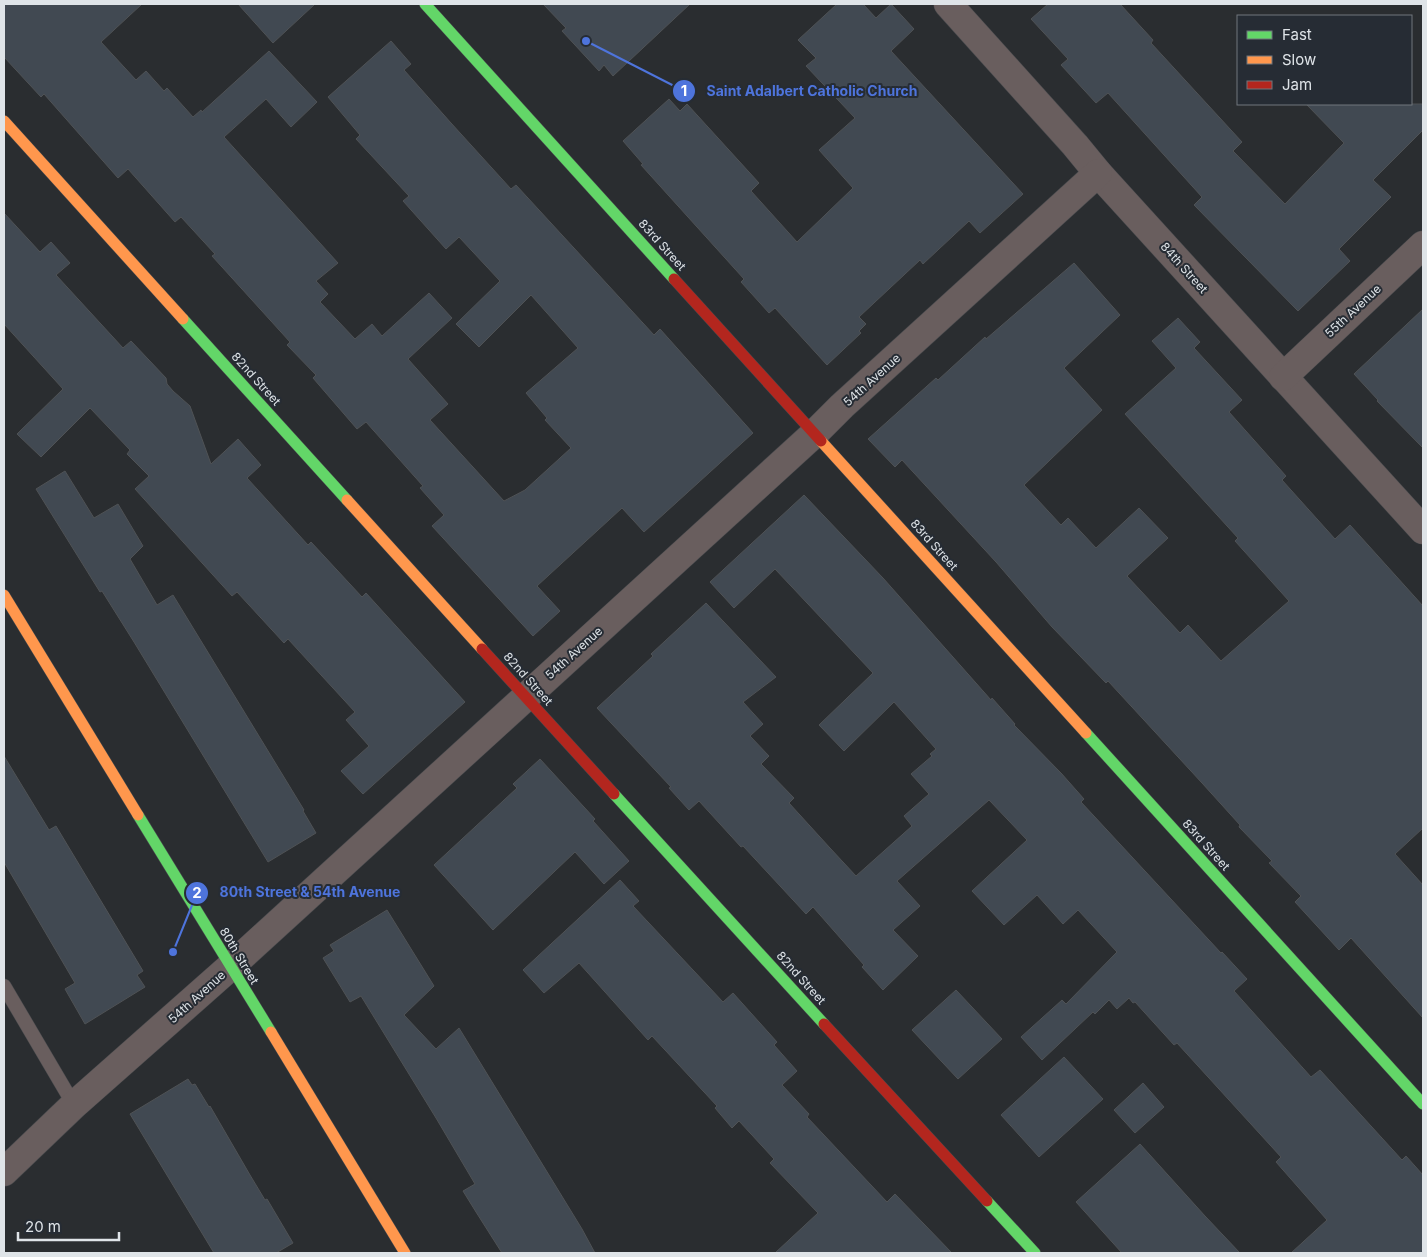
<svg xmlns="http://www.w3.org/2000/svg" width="1427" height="1257" viewBox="0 0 1427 1257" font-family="Inter,sans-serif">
<rect width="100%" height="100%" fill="#2a2d30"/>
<!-- building -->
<g fill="#414952" stroke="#4f5255">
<polygon points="4,4 142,4 101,42 136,80 146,71 164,91 167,88 193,117 201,110 202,112 269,51 317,102 291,127 266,99 224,137 338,263 316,281 328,294 320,302 355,339 372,324 382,336 429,293 452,318 408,359 448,404 430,420 504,501 525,490 571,448 545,420 547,418 526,393 578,348 531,295 479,347 456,324 500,281 459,237 446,249 403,201 409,196 356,139 360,135 328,97 391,41 411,64 404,70 451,123 511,189 516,185 654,335 660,329 753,433 644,532 622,508 537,586 560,611 533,636 432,526 444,515 420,488 423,486 366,422 357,429 313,378 316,375 287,345 290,342 212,256 215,254 181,217 175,222 128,169 118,178 44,94 41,97 4,57"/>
<polygon points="238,4 315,4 273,43"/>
<polygon points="543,4 690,4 613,76 604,65 599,71 562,31 566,28"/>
<polygon points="837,4 863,4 876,18 891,4 914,29 891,51 1023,194 980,233 969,221 923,264 920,260 859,317 866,324 859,331 861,333 827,365 775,308 769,313 741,282 744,279 641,165 643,164 623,141 669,99 680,111 687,104 759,183 751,191 797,242 853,188 819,150 855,118 806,66 816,58 798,40"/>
<polygon points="1048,4 1120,4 1153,40 1151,43 1242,142 1233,151 1285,204 1344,143 1306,104 1423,104 1423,130 1373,180 1391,197 1339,249 1350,261 1298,311 1194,205 1202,197 1108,93 1096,103 1061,65 1068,59 1031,19"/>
<polygon points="4,213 40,252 51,242 70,263 56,275 123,348 131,341 166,378 167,384 173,391 190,406 211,464 238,439 261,465 247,478 308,545 311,542 362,597 366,593 465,702 363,794 341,771 369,746 346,720 355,712 288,639 284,643 237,592 232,596 135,489 149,476 127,454 130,450 90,408 41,457 17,434 63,389 4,324"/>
<polygon points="1074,263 1120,315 1064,368 1102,410 1024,485 1061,525 1068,518 1096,548 1139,508 1168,538 1127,576 1180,633 1188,625 1221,661 1289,601 1235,541 1238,538 1125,414 1176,368 1152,341 1178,318 1200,342 1194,348 1242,400 1229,412 1286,476 1282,480 1335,539 1350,525 1423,606 1423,828 1395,854 1423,885 1423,1018 1351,938 1339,950 1295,902 1301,896 1269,863 1272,861 1239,827 1240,825 1202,783 1108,681 1106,683 1052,627 996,562 902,460 895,467 868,439 936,378 938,380 985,337 986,339"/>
<polygon points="1423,309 1423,448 1377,401 1378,400 1354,374"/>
<polygon points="65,471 94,518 118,504 143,546 130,559 157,605 173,595 304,810 303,811 316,833 268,862 134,642 102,591 100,592 36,489"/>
<polygon points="804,495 883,578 991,700 992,698 1015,724 1014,725 1061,773 1084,799 1081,802 1221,953 1222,952 1247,979 1234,991 1311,1077 1320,1070 1402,1160 1406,1156 1423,1175 1423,1253 1291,1253 1327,1220 1276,1162 1281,1157 1177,1043 1174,1045 1135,1002 1133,1003 1129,998 1117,1009 1109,1000 1095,1014 1093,1012 1042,1060 1021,1037 1062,1000 1066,1004 1117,952 1078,910 1063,924 1037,895 1004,925 972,891 1027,840 989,800 897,881 920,906 893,930 918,956 883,990 862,967 864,965 813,907 806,914 743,846 741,847 699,801 689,810 669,788 671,787 597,708 653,656 651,654 706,603 776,677 743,702 763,724 750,736 769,756 761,764 794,798 789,803 830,848 856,876 912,826 904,816 929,794 911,774 932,756 930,754 936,749 894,702 844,751 819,725 873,673 775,569 734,608 710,582"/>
<polygon points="4,756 49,830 56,826 143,971 137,975 145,987 85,1024 65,989 75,983 4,862"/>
<polygon points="540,759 595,819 593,821 629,861 604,884 575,852 493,930 434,865 517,788 513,784"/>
<polygon points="620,880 639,901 633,906 723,1002 733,993 777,1042 774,1045 797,1071 782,1085 809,1114 807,1117 887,1202 895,1194 952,1253 775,1253 818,1213 770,1163 774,1159 739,1121 732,1128 715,1108 717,1106 652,1036 648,1040 579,963 544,993 523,970"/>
<polygon points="387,910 434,986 404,1015 436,1049 459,1028 582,1229 595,1253 502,1253 476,1212 463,1191 475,1184 436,1118 361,996 350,1002 323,958 334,951 330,945"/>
<polygon points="956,990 1002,1039 958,1079 912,1030"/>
<polygon points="1064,1057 1103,1099 1039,1157 1001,1115"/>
<polygon points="188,1079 192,1085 195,1084 209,1107 210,1106 250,1175 265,1200 267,1199 293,1243 276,1253 214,1253 130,1114"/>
<polygon points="1143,1083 1164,1107 1135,1133 1114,1110"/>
<polygon points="1140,1144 1205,1216 1240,1253 1122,1253 1076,1202"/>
</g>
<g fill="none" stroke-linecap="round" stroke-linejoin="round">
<defs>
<polyline id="lane" points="4,986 74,1105"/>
<g id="street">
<polyline points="948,4 1075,145 1098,173 1423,530"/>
<polyline points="1283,377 1423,245"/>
<polyline points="4,1172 74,1105 230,967 814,434 842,406 1098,173"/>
</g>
<g id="fast">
<polyline points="425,4 674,279"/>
<polyline points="183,319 347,500"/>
<polyline points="1086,733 1423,1104"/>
<polyline points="614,794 824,1024"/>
<polyline points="138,815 271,1032"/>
<polyline points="987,1201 1035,1253"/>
</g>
<g id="slow">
<polyline points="4,121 183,319"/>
<polyline points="821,441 1086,733"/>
<polyline points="347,500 482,649"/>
<polyline points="4,595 138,815"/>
<polyline points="271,1032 405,1253"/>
</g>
<g id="jam">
<polyline points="674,279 821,441"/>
<polyline points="482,649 614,794"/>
<polyline points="824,1024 987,1201"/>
</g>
</defs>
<!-- lane casing -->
<use href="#lane" stroke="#484a4d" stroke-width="15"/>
<!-- street casing -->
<use href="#street" stroke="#484a4d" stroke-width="29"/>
<!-- fast casing -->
<use href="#fast" stroke="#484a4d" stroke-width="12"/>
<!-- slow casing -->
<use href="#slow" stroke="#484a4d" stroke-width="12"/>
<!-- jam casing -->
<use href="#jam" stroke="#484a4d" stroke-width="12"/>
<!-- lane -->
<use href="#lane" stroke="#695e5e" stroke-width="14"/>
<!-- street -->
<use href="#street" stroke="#695e5e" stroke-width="28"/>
<!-- fast -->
<use href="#fast" stroke="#63d668" stroke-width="11"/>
<!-- slow -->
<use href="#slow" stroke="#ff974d" stroke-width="11"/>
<!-- jam -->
<use href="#jam" stroke="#b3261e" stroke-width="11"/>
</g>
<g text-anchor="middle" stroke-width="4" stroke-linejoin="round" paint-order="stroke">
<!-- street labels -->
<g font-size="12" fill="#dfe4e8" stroke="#262c34">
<text transform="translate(662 245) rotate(48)" y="4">83rd Street</text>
<text transform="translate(1184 268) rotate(48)" y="4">84th Street</text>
<text transform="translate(1353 311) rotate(-43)" y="4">55th Avenue</text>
<text transform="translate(256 379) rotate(48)" y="4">82nd Street</text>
<text transform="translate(872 380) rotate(-42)" y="4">54th Avenue</text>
<text transform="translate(934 545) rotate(48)" y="4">83rd Street</text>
<text transform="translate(574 653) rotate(-42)" y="4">54th Avenue</text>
<text transform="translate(528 679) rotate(48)" y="4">82nd Street</text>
<text transform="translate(1206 845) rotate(48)" y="4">83rd Street</text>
<text transform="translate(239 956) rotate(59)" y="4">80th Street</text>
<text transform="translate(801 978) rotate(48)" y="4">82nd Street</text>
<text transform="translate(197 997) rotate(-42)" y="4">54th Avenue</text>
</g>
</g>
<!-- callouts -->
<path fill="none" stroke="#4e74dc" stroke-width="2" d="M586 41L684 91M173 952L197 893"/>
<g fill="#4e74dc" stroke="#262c34" stroke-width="2">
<circle cx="586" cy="41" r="5"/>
<circle cx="173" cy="952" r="5"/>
<circle cx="684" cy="91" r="12"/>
<circle cx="197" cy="893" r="12"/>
</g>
<g font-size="15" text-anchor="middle" font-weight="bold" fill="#fff">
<text x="684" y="96">1</text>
<text x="197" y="898">2</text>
</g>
<g font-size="14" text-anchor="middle" font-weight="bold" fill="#4e74dc" stroke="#262c34" stroke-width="4" stroke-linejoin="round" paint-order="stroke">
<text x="812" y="96">Saint Adalbert Catholic Church</text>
<text x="310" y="897">80th Street &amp; 54th Avenue</text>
</g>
<!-- border -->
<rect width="1427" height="1257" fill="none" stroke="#dfe4e8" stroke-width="10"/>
<!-- legend -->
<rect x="1237" y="15" width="175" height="90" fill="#262c34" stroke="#70767c"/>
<rect x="1247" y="31" width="25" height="8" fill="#63d668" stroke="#70767c"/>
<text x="1282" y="40" font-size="15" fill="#dfe4e8">Fast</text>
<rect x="1247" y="56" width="25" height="8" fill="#ff974d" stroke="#70767c"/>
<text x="1282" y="65" font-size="15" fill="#dfe4e8">Slow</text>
<rect x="1247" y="81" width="25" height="8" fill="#b3261e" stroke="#70767c"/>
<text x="1282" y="90" font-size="15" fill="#dfe4e8">Jam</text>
<!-- scale -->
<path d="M18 1232v8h101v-8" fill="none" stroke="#dfe4e8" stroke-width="2.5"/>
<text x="25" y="1232" font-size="15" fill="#dfe4e8" stroke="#262c34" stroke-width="4" paint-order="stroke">20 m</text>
</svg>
